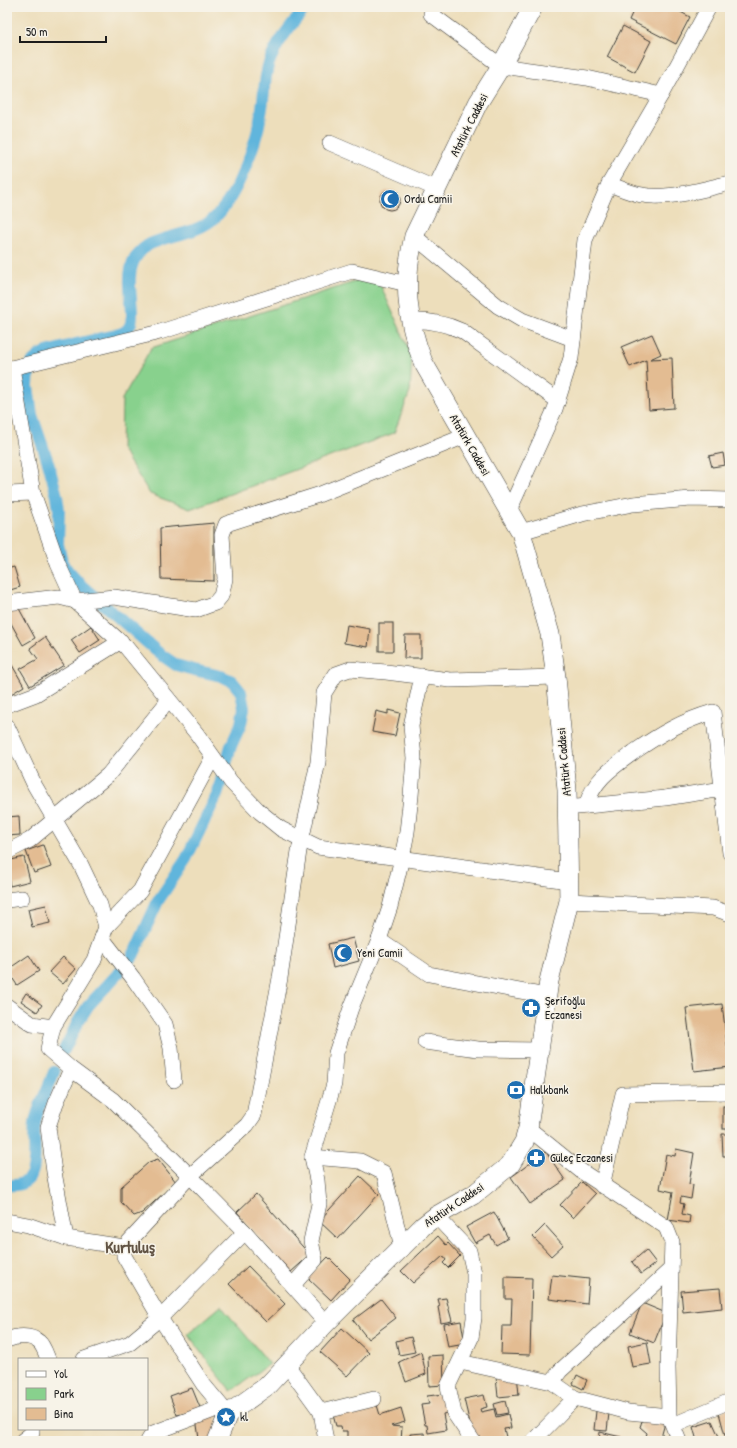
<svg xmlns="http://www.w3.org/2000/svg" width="737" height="1448" viewBox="0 0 737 1448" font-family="'Patrick Hand',sans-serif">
<rect width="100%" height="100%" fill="#f7f3e8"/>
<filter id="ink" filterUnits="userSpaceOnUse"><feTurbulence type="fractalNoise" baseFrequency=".025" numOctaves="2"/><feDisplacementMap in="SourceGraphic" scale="8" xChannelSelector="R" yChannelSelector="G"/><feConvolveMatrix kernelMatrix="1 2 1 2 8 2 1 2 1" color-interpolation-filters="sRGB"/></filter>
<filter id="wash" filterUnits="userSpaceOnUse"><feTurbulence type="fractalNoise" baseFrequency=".012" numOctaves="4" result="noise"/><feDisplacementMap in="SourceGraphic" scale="16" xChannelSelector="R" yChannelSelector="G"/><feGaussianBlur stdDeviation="0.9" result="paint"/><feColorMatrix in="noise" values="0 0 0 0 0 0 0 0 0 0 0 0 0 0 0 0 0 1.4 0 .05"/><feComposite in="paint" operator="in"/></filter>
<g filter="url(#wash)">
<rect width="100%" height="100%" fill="#eddebb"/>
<!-- green -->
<g fill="#88d18d" stroke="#527654">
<polygon points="376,275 412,356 410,392 394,433 190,509 150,494 121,448 122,399 151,348"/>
<polygon points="221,1306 270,1364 231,1391 213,1368 188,1334"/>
</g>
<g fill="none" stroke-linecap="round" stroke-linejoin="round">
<!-- canal -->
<g stroke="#60b5dc" stroke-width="12">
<path d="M64,1050L78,1022L88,1006L125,966L133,956L158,901L186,859L217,795L231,746L241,724L244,708L241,692L232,681L221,676L194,670L176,665L160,654L81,585L68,571L62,561L58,544L59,510L57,496L48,462L32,415L28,386L29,370L33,361L40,355L47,352C63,347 80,343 97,339C106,337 116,336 124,332C147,319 109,267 150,244C170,235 194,234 212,220C235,202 257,143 261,114C264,98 264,82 268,66C275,44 292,24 306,7"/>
<path d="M7,1185C48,1189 29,1142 36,1118C40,1103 49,1087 54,1072"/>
</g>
</g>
<g id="blocks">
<!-- building -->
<g fill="#e3bc92">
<polygon points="635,7 671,7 690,17 676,44 629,20"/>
<polygon points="623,26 651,41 635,72 607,57"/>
<circle cx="390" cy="200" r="10"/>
<polygon points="652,334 661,354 650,359 672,358 674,408 649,410 646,360 630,367 621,347"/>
<polygon points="723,453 725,465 712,467 709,456"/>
<polygon points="214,523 214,581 161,579 160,528"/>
<polygon points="14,567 20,587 7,591 7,569"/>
<polygon points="16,603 35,638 23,645 7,616 7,608"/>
<rect x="379" y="623" width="14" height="28"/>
<polygon points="347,625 370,629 368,647 344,643"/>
<polygon points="91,626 100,640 80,653 71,640"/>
<polygon points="405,635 421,635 421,658 404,658"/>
<polygon points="45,637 64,665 30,686 20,669 38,659 30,648"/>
<polygon points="12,665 24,686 8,696 7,694 7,668"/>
<polygon points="388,710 400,713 395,736 372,732 376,711 388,714"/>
<polygon points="19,816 20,835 7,836 7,817"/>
<polygon points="43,845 51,867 34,873 26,851"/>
<polygon points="24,857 30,881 10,886 7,873 7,861"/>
<polygon points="46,905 50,923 32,927 28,909"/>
<polygon points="353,938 359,961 333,968 328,944"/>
<polygon points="29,955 39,971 17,985 7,970"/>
<polygon points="63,957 76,969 63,984 49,972"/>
<polygon points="26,993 42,1005 37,1012 21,1001"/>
<polygon points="722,1004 730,1067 694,1071 686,1008"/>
<rect x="723" y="1106" width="7" height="23"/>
<polygon points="722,1134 730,1134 730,1156 723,1156"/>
<polygon points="676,1149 694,1153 689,1184 693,1185 691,1199 681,1197 680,1203 684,1204 682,1214 690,1216 689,1223 668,1220 673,1192 660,1189 666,1154 675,1156"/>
<polygon points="546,1152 565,1180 530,1204 511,1177"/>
<polygon points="158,1159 176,1182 142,1213 134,1216 121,1202 121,1187 149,1162"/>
<polygon points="360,1176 379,1194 338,1239 319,1221"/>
<polygon points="582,1182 595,1194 573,1218 560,1205"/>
<polygon points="256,1194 310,1255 291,1272 237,1212"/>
<polygon points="494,1212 508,1238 496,1245 490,1235 475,1243 466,1227"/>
<polygon points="545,1225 563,1245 551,1256 533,1237"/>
<polygon points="438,1236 446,1245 448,1243 460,1256 448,1268 443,1263 446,1260 443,1256 413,1283 401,1271"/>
<polygon points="646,1250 656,1263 641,1274 632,1262"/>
<polygon points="328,1257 350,1279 331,1300 308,1278"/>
<polygon points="248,1266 285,1304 266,1322 229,1284"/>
<polygon points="552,1275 589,1279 587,1304 549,1299"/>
<polygon points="505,1277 532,1278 530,1355 501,1354 502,1326 511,1326 512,1299 505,1299"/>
<polygon points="720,1288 722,1308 683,1312 681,1291"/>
<polygon points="446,1298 452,1321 441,1323 438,1307 440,1306 438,1299"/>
<polygon points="381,1299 396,1318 368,1339 353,1320"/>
<polygon points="642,1303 666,1313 654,1343 630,1333"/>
<polygon points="461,1321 465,1344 448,1347 444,1324"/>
<polygon points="342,1328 369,1353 347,1376 320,1352"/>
<polygon points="411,1337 415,1352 399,1355 396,1341"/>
<polygon points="647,1342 651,1364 632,1367 628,1346"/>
<polygon points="421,1352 426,1374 406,1382 399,1362"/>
<polygon points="443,1355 444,1385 429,1386 428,1356"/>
<polygon points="517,1374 519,1395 498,1397 496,1377"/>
<polygon points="577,1375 587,1380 583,1389 573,1384"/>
<polygon points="192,1388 201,1410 177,1415 170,1396"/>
<polygon points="444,1394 447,1413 443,1414 446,1430 428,1433 427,1425 425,1425 421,1405 429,1404 427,1396"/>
<polygon points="484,1395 487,1407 480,1409 481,1412 494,1409 496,1417 508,1414 511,1428 504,1429 507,1441 490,1441 489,1439 474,1441 464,1399"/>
<polygon points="505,1401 508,1413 497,1415 494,1404"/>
<polygon points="376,1402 380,1415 401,1408 405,1422 391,1426 402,1427 401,1441 347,1441 347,1431 342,1431 341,1426 336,1426 333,1415"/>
<polygon points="730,1407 730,1438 726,1439 719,1413"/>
<polygon points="596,1411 609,1413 607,1431 594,1430"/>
<polygon points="216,1413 216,1441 199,1439 196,1418"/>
<polygon points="643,1418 665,1423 660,1441 645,1440 647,1433 640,1427"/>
<polygon points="712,1421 721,1441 697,1441 693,1427"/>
<polygon points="600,1432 621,1437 620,1441 599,1441"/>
<polygon points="424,1433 425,1441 410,1441 410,1434"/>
</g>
</g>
</g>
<g filter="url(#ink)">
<use href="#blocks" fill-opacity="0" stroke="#3b3934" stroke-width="1"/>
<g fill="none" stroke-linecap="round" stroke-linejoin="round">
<defs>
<g id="minor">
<polyline points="435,7 431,14 501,66 587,78 661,95"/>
<polyline points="330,143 437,189"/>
<path d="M609,184C620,188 630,193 642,195C667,200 705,189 730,183"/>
<polyline points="414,236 498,306 522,320 573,339"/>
<path d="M410,321C429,320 444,323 462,331L558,401"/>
<polyline points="12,368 33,493"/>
<polyline points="7,369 160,332 352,271 407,284"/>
<polyline points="7,494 33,493 58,564 75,601 126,647 197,734 231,782 260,812 281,829 318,847 569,881"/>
<polyline points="509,511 555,409 571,358 585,240 609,184 661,95 709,7"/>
<polyline points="521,532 582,514 633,504 691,499 730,500"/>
<polyline points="7,603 59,597 75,601 114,597 196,610 215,603 221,596 225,579 222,535 226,524 318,495 465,436"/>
<polyline points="7,705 36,694 121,641"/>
<polyline points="7,726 35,786 81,865 100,905 106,927 94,960 53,1027 48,1049 71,1069 113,1100 190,1176 245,1232 326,1323"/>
<path d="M586,806C594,779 612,768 634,752C660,734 682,721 713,712L730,853"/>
<polyline points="577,807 665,798 723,789"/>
<polyline points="7,852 30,840 108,775 169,700"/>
<polyline points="7,900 22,898"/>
<polyline points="569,901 713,908 730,914"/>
<polyline points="106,927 140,891 213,757"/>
<polyline points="102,938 133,978 165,1024 171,1048 174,1080"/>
<polyline points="379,940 429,974 547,996"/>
<polyline points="7,1006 32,1024 53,1027"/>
<polyline points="425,1042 478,1049 539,1050"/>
<polyline points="528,1128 581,1171 666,1227 672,1242 668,1367 669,1416 679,1441"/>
<polyline points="312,1157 360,1161 384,1173 402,1247"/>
<polyline points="602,1186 623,1094 730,1092"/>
<polyline points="436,1216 469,1251 474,1273 474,1318 471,1338 448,1386 454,1413 473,1441"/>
<polyline points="7,1221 28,1225 66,1238 124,1247"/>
<polyline points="66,1238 54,1172 48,1127 56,1103 71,1069"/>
<polyline points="293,1285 315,1260 311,1241 319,1204 317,1180 312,1157 334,1084 336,1053 351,1008 379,940 390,907 402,858 407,832 411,796 414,758 411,726 422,676"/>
<path d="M7,1340C16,1336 30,1334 39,1342C43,1345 46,1354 48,1359"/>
<polyline points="84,1359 130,1343 160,1318 245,1232"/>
<polyline points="460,1362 552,1382 575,1398 606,1406 628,1412 669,1416"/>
<polyline points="287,1365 321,1412 326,1441"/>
<polyline points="552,1382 560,1371 671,1269"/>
<polyline points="321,1412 374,1399"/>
<polyline points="228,1414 203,1384 160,1318 124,1256 124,1247 190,1176 247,1125 254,1115 280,978 299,851 318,762 324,693 336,674 350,669 386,672 450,680 556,677"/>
<polyline points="673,1425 730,1401"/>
<polyline points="22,1441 32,1433 32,1429"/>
<polyline points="148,1441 153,1433 222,1407"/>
<polyline points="533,1441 575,1398"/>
</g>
<path id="major" d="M217,1441L228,1414L267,1386L326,1323L423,1226L436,1216L473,1195L510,1165L524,1142L528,1128L549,981L569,901L567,790L556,677L550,634L521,532L423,362C406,318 403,282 414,236L478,103L501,66L533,7"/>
</defs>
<!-- minor casing -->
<use href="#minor" stroke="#3b3934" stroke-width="16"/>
<!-- major casing -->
<use href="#major" stroke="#3b3934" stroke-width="20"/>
<!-- minor -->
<use href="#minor" stroke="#fff" stroke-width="15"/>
<!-- major -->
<use href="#major" stroke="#fff" stroke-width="19"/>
</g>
</g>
<!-- icons -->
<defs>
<symbol id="mosque-disc" viewBox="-11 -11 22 22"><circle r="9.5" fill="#1f6fb2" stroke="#f7f3e8"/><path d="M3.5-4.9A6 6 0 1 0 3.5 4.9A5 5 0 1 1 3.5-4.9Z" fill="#fff"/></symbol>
<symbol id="pharmacy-disc" viewBox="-11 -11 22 22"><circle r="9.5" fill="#1f6fb2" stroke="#f7f3e8"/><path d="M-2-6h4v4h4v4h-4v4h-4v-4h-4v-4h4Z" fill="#fff"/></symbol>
<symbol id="bank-disc" viewBox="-11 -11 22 22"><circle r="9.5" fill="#1f6fb2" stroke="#f7f3e8"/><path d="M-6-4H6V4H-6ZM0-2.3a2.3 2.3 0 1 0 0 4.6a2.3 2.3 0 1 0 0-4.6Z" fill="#fff"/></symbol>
<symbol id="sight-disc" viewBox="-11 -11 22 22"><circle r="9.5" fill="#1f6fb2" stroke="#f7f3e8"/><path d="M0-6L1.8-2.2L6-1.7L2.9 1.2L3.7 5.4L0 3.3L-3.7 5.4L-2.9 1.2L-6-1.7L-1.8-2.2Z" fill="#fff"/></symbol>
</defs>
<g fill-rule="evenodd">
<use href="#mosque-disc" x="379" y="188" width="22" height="22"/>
<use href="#mosque-disc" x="332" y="942" width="22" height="22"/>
<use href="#pharmacy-disc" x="520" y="997" width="22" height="22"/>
<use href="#bank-disc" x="505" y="1079" width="22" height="22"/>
<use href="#pharmacy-disc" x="525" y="1147" width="22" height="22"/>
<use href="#sight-disc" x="215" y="1406" width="22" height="22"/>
</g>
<g text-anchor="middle" stroke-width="3" stroke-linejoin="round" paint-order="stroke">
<!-- street labels -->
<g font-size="12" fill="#1c1c1c" stroke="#f7f3e8">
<text transform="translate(469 125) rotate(-63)" y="4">Atatürk Caddesi</text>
<text transform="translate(470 445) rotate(60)" y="4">Atatürk Caddesi</text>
<text transform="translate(564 762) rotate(-95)" y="4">Atatürk Caddesi</text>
<text transform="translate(454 1205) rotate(-34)" y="4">Atatürk Caddesi</text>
</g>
<!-- poi labels -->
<g font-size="12" fill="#1c1c1c" stroke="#f7f3e8" text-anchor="start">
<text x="404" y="203">Ordu Camii</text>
<text x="357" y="957">Yeni Camii</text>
<text x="545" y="1005">Şerifoğlu<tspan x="545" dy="14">Eczanesi</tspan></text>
<text x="530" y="1094">Halkbank</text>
<text x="550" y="1162">Güleç Eczanesi</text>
<text x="240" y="1421">kl</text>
</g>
<!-- district labels -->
<g font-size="16" font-weight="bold" fill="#625445" stroke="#f7f3e8">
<text x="130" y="1253">Kurtuluş</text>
</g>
</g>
<!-- margin -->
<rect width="737" height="1448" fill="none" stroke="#f7f3e8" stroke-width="24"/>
<!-- legend -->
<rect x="18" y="1358" width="130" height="72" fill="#f7f3e8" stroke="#9f9d96"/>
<rect x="26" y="1371" width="20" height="6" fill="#ffffff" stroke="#9f9d96"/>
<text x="54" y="1378" font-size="12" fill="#1c1c1c">Yol</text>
<rect x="26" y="1388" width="20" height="12" fill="#88d18d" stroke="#9f9d96"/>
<text x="54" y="1398" font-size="12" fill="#1c1c1c">Park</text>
<rect x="26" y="1408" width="20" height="12" fill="#e3bc92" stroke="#9f9d96"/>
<text x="54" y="1418" font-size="12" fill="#1c1c1c">Bina</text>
<!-- scale -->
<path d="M20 36v6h86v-6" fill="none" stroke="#1c1c1c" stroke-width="2"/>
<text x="26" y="36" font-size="12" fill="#1c1c1c" stroke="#f7f3e8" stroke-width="3" paint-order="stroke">50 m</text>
</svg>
